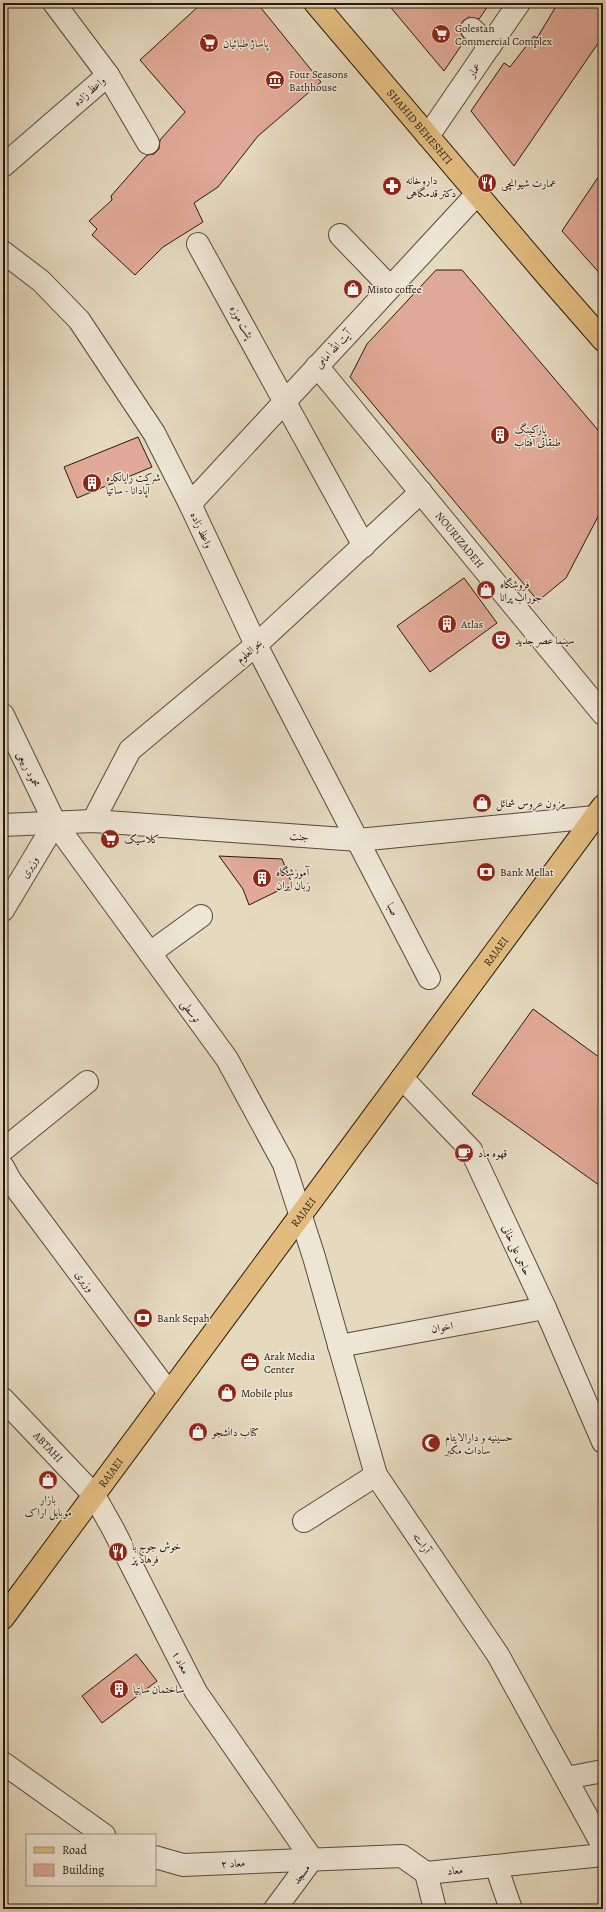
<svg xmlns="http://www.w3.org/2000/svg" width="606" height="1912" viewBox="0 0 606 1912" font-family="Alegreya,Amiri,serif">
<rect width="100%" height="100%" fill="#e5d9be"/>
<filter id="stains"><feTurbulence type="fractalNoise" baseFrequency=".005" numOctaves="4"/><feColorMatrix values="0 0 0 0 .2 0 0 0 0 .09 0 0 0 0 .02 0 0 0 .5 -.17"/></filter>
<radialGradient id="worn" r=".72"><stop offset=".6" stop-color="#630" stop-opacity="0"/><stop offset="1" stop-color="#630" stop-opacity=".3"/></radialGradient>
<!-- building -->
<g fill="#e1a997" stroke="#28190f">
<polygon points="202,3 257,3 321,82 258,136 218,187 194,203 203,222 163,247 135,275 92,235 97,229 89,221 112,200 111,196 147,155 154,154 159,149 160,140 185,112 140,60"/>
<polygon points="387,3 490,3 479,19 469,17 463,21 460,26 460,32 465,40 444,71"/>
<polygon points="558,3 603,3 603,36 514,166 471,111 504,63 510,67 534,36 537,38"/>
<polygon points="603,170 603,277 562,231"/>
<polygon points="436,270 462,270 603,436 603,507 566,578 538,601 350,377 367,344"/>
<polygon points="138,437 152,467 77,498 64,467"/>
<polygon points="464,578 497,623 430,672 397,626"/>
<polygon points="219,856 282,859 292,884 249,905 243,889"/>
<polygon points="533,1009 603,1060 603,1188 472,1094"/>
<polygon points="136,1654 157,1681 102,1723 82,1696"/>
</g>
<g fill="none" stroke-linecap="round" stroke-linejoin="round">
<defs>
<g id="minor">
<polyline points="472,29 490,46"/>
<polyline points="108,75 148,143"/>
<polyline points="428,136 519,3"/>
<polyline points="3,166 108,75 54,3"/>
<polyline points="340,235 390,287"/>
<polyline points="198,244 364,546"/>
<polyline points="3,252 41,281 79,320 154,433 190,504 256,645 429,978"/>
<path id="s1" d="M317,366L603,714"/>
<polyline points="190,504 477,194"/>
<polyline points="3,715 55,823 227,1059 284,1164 314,1257 376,1475 498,1655 603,1846"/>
<polyline points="93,821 130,750 256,645 421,492"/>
<polyline points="3,825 93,821 358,840 595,817"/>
<polyline points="3,910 55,823"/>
<polyline points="150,953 201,916"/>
<polyline points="402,1078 471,1150 545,1308 603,1442"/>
<polyline points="3,1150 87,1082"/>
<polyline points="3,1167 10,1180 169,1393"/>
<polyline points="339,1346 545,1308"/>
<path id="s2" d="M3,1399L94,1495L113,1529L196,1692L312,1859"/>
<polyline points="304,1521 376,1475"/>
<polyline points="3,1763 104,1835"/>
<polyline points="566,1778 603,1771"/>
<polyline points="155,1857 183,1865 402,1856 426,1873 603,1855"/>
<polyline points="496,1866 511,1909"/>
<polyline points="426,1873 435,1909"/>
<polyline points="275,1909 312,1859"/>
</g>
<g id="major">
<path id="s3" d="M315,3L547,276L603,340"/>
<path id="s4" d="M3,1618L603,806"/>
</g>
</defs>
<!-- minor casing -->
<use href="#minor" stroke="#57493b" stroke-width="24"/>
<!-- major casing -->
<use href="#major" stroke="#28190f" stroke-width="24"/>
<!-- minor -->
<use href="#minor" stroke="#eee6d5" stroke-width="22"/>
<!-- major -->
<use href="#major" stroke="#e2bc7f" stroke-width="22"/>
</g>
<!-- icons -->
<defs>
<symbol id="supermarket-disc" viewBox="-11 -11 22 22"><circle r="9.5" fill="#8f2418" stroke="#eee6d5"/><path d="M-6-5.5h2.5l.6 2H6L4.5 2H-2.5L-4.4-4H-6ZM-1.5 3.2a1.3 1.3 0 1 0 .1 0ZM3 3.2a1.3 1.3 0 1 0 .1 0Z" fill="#fff"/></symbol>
<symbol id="museum-disc" viewBox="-11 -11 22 22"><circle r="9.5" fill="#8f2418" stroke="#eee6d5"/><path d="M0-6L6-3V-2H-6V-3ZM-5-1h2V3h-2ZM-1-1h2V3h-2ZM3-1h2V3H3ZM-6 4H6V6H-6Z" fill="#fff"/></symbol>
<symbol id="restaurant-disc" viewBox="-11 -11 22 22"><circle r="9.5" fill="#8f2418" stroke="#eee6d5"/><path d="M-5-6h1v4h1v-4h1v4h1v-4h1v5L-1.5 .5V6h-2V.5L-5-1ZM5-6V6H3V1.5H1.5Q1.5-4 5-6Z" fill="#fff"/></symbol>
<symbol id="pharmacy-disc" viewBox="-11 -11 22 22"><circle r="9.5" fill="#8f2418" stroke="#eee6d5"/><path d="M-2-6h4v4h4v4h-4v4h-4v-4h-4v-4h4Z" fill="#fff"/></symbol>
<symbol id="shop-disc" viewBox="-11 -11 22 22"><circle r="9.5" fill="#8f2418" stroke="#eee6d5"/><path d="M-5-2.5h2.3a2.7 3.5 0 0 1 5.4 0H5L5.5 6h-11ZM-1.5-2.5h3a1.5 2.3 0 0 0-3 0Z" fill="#fff"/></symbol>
<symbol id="building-disc" viewBox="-11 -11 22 22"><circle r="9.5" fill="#8f2418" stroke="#eee6d5"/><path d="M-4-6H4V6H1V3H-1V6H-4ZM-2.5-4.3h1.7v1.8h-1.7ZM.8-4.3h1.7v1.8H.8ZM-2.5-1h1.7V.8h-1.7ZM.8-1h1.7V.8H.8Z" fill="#fff"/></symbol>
<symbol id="theatre-disc" viewBox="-11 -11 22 22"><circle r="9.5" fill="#8f2418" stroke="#eee6d5"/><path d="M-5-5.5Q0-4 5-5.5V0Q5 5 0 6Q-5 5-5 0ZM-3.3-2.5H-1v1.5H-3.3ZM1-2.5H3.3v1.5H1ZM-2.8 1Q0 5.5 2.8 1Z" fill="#fff"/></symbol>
<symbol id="bank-disc" viewBox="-11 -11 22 22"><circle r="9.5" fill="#8f2418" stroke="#eee6d5"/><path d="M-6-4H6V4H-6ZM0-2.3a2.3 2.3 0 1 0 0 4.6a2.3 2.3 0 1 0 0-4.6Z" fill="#fff"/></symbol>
<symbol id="cafe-disc" viewBox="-11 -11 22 22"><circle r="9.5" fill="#8f2418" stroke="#eee6d5"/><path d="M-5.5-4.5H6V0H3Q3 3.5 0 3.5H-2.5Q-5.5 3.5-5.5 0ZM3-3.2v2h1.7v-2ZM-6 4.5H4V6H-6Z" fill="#fff"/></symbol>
<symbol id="office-disc" viewBox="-11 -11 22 22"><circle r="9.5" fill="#8f2418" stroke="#eee6d5"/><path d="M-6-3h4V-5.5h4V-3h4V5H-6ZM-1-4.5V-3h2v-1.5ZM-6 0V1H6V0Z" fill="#fff"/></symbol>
<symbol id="mosque-disc" viewBox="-11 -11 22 22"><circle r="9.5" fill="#8f2418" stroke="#eee6d5"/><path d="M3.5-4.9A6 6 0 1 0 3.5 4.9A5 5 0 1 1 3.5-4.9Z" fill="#fff"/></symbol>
</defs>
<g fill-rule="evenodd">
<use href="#supermarket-disc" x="430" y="23" width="22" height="22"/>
<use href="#supermarket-disc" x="198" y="32" width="22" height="22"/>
<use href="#museum-disc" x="264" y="69" width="22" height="22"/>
<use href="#restaurant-disc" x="476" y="172" width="22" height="22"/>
<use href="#pharmacy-disc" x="381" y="175" width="22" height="22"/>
<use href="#shop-disc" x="342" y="278" width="22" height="22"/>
<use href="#building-disc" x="489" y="424" width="22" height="22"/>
<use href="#building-disc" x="81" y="472" width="22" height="22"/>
<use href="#shop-disc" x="475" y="579" width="22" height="22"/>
<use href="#building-disc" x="436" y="613" width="22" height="22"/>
<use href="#theatre-disc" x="490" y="629" width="22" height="22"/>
<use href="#shop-disc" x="471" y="792" width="22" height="22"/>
<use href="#supermarket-disc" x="99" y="828" width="22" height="22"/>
<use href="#bank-disc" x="475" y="861" width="22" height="22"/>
<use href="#building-disc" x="251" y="867" width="22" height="22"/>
<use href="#cafe-disc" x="453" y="1142" width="22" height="22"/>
<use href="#bank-disc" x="132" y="1307" width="22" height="22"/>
<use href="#office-disc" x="239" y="1351" width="22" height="22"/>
<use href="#shop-disc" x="216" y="1382" width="22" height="22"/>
<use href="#shop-disc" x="187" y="1421" width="22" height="22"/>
<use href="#mosque-disc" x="420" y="1432" width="22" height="22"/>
<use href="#shop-disc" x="37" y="1469" width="22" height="22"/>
<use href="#restaurant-disc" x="107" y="1541" width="22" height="22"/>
<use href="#building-disc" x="108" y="1678" width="22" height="22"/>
</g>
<g text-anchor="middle" stroke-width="3" stroke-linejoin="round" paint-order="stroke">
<!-- poi labels -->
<g font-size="11" fill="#28190f" stroke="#eee6d5" text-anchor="start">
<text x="455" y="32">Golestan<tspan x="455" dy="13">Commercial Complex</tspan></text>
<text x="223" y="47">پاساژ طبائیان</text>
<text x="289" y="78">Four Seasons<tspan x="289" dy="13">Bathhouse</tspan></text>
<text x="406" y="184">داروخانه<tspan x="406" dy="13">دکتر قدمگاهی</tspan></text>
<text x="501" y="187">عمارت شیوانچی</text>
<text x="367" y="293">Misto coffee</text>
<text x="514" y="433">پارکینگ<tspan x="514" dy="13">طبقاتی آفتاب</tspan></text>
<text x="106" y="481">شرکت رایانکده<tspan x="106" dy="13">آپادانا - ساتیا</tspan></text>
<text x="500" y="588">فروشگاه<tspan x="500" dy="13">جوراب پرانا</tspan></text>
<text x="461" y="628">Atlas</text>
<text x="515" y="644">سینما عصر جدید</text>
<text x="496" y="807">مزون عروس شمائل</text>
<text x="124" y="843">کلاسیک</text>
<text x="276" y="876">آموزشگاه<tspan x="276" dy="13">زبان ایران</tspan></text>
<text x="500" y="876">Bank Mellat</text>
<text x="478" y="1157">قهوه ماد</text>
<text x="157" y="1322">Bank Sepah</text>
<text x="264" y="1360">Arak Media<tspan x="264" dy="13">Center</tspan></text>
<text x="241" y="1397">Mobile plus</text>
<text x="212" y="1436">کتاب دانشجو</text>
<text x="445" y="1441">حسینیه و دارالایتام<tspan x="445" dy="13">سادات مکبر</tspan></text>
<text x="48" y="1503" text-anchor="middle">بازار<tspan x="48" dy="13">موبایل اراک</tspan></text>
<text x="132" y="1550">خوش جوج با<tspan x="132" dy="13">فرهاد پز</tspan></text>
<text x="133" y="1693">ساختمان ساتیا</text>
</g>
<!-- street labels -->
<g font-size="11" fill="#28190f" stroke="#eee6d5">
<text transform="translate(474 70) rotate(-56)" y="4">عمار</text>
<text transform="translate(89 91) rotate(-41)" y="4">واعظ زاده</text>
<text dy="4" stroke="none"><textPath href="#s3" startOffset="162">SHAHID BEHESHTI</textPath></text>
<text transform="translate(242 322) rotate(61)" y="4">پشت موزه</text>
<text transform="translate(333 349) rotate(-47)" y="4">آیت الله امامی</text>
<text transform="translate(202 530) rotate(65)" y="4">واعظ زاده</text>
<text dy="4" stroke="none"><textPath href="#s1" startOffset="225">NOURIZADEH</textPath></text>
<text transform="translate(249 651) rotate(-40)" y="4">بحرالعلوم</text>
<text transform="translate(29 769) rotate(64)" y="4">محمود ربیعی</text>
<text transform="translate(299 836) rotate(4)" y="4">جنت</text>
<text transform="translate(29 867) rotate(-59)" y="4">وزیری</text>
<text transform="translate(393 909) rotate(63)" y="4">صبا</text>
<text dy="4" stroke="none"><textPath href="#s4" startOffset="829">RAJAEI</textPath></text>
<text transform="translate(191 1011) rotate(54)" y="4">توسطی</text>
<text dy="4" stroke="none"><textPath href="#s4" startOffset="505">RAJAEI</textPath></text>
<text transform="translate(517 1250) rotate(65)" y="4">حاجی علی خانی</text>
<text transform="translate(85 1281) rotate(53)" y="4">وزیری</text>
<text transform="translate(442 1327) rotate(-10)" y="4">اخوان</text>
<text dy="4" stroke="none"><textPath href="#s2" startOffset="66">ABTAHI</textPath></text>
<text dy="4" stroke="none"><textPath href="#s4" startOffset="181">RAJAEI</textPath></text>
<text transform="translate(422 1543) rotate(56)" y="4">آراسته</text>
<text transform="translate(181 1662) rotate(63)" y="4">معاد ۱</text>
<text transform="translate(233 1863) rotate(-3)" y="4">معاد ۲</text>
<text transform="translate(455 1870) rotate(-5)" y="4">معاد</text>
<text transform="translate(301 1874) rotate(-53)" y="4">مسجد</text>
</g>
</g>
<!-- margin -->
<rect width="606" height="1912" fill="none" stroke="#e5d9be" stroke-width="16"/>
<rect x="4" y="4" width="598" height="1904" fill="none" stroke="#28190f" stroke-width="2"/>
<rect x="8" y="8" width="590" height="1896" fill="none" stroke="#28190f"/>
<!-- legend -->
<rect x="26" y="1834" width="130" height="52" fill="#eee6d5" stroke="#9f9486"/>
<rect x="34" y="1847" width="20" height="6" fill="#e2bc7f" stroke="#9f9486"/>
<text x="62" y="1854" font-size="12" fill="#28190f">Road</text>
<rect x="34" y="1864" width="20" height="12" fill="#e1a997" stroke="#9f9486"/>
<text x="62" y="1874" font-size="12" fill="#28190f">Building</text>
<rect width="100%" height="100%" filter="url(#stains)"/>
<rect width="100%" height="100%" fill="url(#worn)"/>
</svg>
